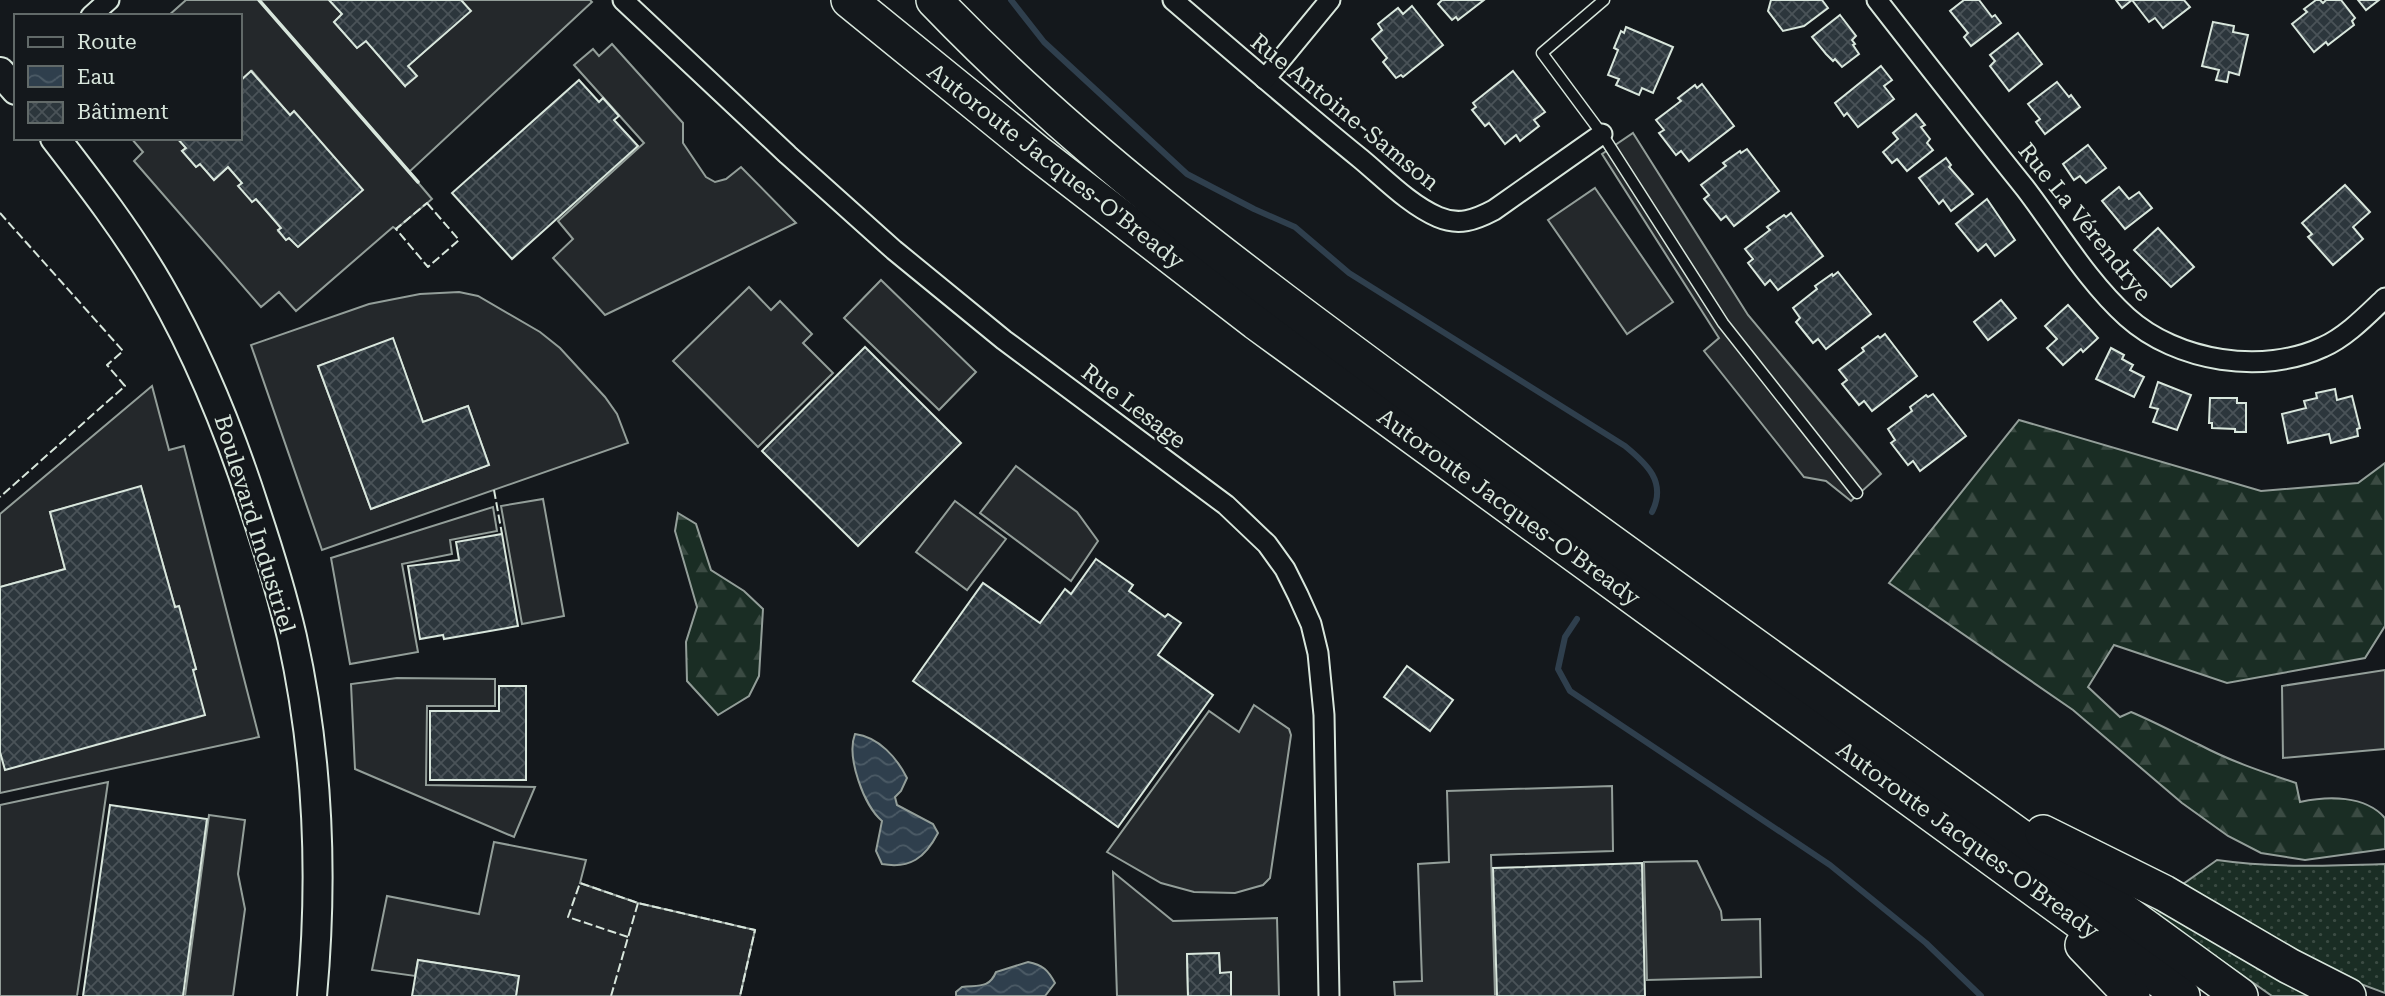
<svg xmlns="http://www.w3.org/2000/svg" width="2385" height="996" viewBox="0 0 2385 996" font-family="'Roboto Serif',serif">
<defs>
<pattern id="grass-dots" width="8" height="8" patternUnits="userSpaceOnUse" patternTransform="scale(1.75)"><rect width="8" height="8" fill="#1a2d24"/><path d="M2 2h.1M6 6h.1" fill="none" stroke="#3b4b43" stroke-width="1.8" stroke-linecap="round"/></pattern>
<pattern id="forest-firs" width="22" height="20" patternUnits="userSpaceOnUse" patternTransform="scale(1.75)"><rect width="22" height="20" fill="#1a2d24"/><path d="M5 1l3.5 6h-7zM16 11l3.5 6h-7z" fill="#3b4b43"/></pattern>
<pattern id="water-waves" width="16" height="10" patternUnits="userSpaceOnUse" patternTransform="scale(1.75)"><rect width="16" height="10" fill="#2f3f4d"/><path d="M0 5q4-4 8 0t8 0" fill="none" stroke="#4c5b66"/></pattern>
<pattern id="building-cross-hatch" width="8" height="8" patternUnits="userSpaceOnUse" patternTransform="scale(1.75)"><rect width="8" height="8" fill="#2c363c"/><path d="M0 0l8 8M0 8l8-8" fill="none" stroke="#4a5358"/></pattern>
</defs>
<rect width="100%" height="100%" fill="#14181c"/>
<!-- grass -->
<g fill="url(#grass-dots)" stroke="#939e99" stroke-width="2">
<path d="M2217,860C2272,868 2329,866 2385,864V993L2342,977L2179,887Z"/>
<polygon points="2094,871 2321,996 2272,996"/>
</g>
<!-- forest -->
<g fill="url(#forest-firs)" stroke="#939e99" stroke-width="2">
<path d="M2019,420L2261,491L2358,483L2385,463V626L2365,658L2227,683L2114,645L2088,687L2120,717L2131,712C2155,722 2177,734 2200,745C2230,761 2263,772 2296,783L2300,802C2328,796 2365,795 2385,818V849L2305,860L2261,853L2228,836L2182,803L2073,710L1889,583Z"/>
<polygon points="678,513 696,524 711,570 744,591 763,609 759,676 749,696 718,715 687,681 686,642 697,607 675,531"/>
</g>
<!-- parking -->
<g fill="#24282b" stroke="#939e99" stroke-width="2" fill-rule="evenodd">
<polygon points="186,0 329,0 342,14 334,22 357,48 366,41 405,86 408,66 470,11 461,0 590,0 592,2 409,172 432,199 396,229 393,227 296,311 279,292 261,307 134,161 143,152 131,138 177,138 186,148 182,151 196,167 200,164 214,180 228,167 242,183 252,202 256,199 281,228 278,231 286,240 289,238 298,247 362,190 294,112 290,115 252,71 240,81 240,16 168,16"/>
<polygon points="612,44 683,123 683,143 706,177 715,182 726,179 741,167 796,223 605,315 553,258 573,239 558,221 644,143 574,65 593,49 599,56"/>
<polygon points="1633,133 1748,315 1881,474 1851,501 1826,481 1804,477 1704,351 1719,338 1602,154"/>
<polygon points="1595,188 1673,302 1627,334 1548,220"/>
<polygon points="881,280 976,372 939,410 844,318"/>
<polygon points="749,287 771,310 780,301 812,334 803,343 833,373 758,447 673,361"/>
<path d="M459,292L478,296L540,332L560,348L605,397L617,414L628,443L322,550L251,345L369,304L420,294ZM393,339L423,422L468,406L489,465L371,509L318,366Z"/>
<polygon points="152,386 169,450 184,446 259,737 0,793 0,752 196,669 179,607 175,607 141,487 50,512 65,569 0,587 0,514"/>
<polygon points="1016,466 1077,512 1098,541 1071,581 980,513"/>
<polygon points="543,499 564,616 522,624 501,506"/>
<polygon points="955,501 1006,539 967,590 916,552"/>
<polygon points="493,507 497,531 450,540 452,554 402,564 418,652 350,664 331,558"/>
<polygon points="2385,670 2385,749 2283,758 2282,686"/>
<polygon points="397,678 495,679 495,706 427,706 426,785 535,787 514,837 355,769 351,684"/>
<polygon points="1254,705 1289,729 1291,735 1270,878 1263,885 1235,893 1194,892 1161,883 1107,852 1209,711 1239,732"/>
<polygon points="108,782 77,996 0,996 0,805"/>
<polygon points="1612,786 1613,851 1491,855 1495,996 1395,996 1394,982 1422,981 1418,864 1449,862 1447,791"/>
<polygon points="209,815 245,820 238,874 245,909 233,996 185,996"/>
<polygon points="494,842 586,860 580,883 638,903 755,930 740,996 516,996 518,976 418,960 415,976 372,970 387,896 479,914"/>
<polygon points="1697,861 1721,911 1722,920 1760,919 1761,977 1647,980 1644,862"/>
<polygon points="1113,872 1173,921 1277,918 1279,996 1231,996 1231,973 1220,973 1219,953 1187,955 1188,996 1117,996"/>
</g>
<!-- water -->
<g fill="url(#water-waves)" stroke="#939e99" stroke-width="2">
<path d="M855,734C879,737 897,758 907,778L901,791L895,797L897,805L933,824L938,833C925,858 910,869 882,864L876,851L882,821C864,806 846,757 855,734Z"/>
<path d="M1028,962C1043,965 1048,970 1055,983L1045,996H956V992L962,987C978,985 989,989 996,972Z"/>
</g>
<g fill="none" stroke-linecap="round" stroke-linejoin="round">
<!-- stream -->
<g stroke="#2f3f4d" stroke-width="6">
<path d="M1011,0L1044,42L1187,174L1254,209L1295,227L1349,273L1625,446C1647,464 1667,482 1652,512"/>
<polyline points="1577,619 1565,637 1558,669 1570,691 1830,865 1926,943 1981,996"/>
</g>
</g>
<!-- building -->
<g fill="url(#building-cross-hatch)" stroke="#d8e6dc" stroke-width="2">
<polygon points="329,0 461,0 471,11 408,66 417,76 405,86 366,41 357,48 334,22 342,14"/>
<polygon points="1442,0 1484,0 1458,20 1456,17 1452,20 1438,4"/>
<polygon points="1771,0 1822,0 1828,8 1804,26 1783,31 1768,11"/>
<polygon points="1964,0 1979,0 1992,17 1995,15 2001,23 1971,46 1964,37 1968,33 1950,11"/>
<polygon points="2116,0 2184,0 2190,7 2163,28 2155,18 2149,22 2132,0 2122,8"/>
<polygon points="2316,0 2320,0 2323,3 2326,0 2341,0 2355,18 2352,21 2354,25 2328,45 2326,42 2314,52 2292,24 2307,12 2304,9"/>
<polygon points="2358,0 2379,0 2366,10"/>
<polygon points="1412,6 1443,45 1403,77 1401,75 1396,78 1383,62 1387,58 1372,39 1382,30 1378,24 1398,8 1403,14"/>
<polygon points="1840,15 1856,36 1852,40 1855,44 1853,45 1859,54 1842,67 1835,59 1833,61 1826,54 1812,37"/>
<polygon points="2213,22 2234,26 2233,32 2248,35 2239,75 2229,72 2227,82 2216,80 2219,70 2202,66"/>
<polygon points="1626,27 1673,47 1653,93 1642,88 1639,95 1616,85 1619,79 1608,75 1618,50 1614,48 1621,31 1624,33"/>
<polygon points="2018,33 2042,64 2009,91 1990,66 1995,61 1990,55"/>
<polygon points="1881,66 1892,80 1884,86 1894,99 1858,127 1847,113 1844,116 1835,103"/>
<polygon points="251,71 290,115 294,111 363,190 298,247 289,238 286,240 278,230 281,228 256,199 252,202 238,186 242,183 228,167 214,180 200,164 196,167 182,151 186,148 177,138 240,138 240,81"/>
<polygon points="1513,71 1545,112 1534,120 1539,126 1520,141 1516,135 1505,144 1489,123 1485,126 1472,110 1476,107 1473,103"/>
<polygon points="579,80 599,102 603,98 619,116 614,120 638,146 512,259 452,193"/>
<polygon points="2057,82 2069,97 2071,95 2080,107 2045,134 2036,122 2040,119 2028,104"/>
<polygon points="1702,84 1734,126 1689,161 1681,151 1676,155 1659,133 1664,130 1656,120 1681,101 1678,98 1695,85 1697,88"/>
<polygon points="1916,114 1925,125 1921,127 1930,139 1927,143 1933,150 1907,171 1897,159 1892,163 1883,152 1898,139 1893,133"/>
<polygon points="2088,145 2106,168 2086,183 2080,176 2074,180 2063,164"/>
<polygon points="1747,149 1779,191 1734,226 1726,216 1721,220 1704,199 1709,195 1701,185 1726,166 1723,163 1740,151 1741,153"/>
<polygon points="1946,158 1951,165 1949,167 1973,194 1951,211 1943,200 1939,204 1919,178"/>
<polygon points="2345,185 2370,212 2353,227 2363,239 2333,265 2308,237 2312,234 2302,223"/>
<polygon points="2119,187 2129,199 2139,192 2152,208 2125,229 2102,201"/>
<polygon points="1987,199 2015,240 1995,256 1986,244 1978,251 1956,224"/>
<polygon points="1791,213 1823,256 1778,290 1770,280 1765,285 1748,263 1753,259 1745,249 1770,230 1767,227 1784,215 1786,217"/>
<polygon points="2158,228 2194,267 2171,287 2134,250"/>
<polygon points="1838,272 1871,314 1826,349 1818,339 1813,343 1796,322 1800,318 1793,308 1817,289 1815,286 1832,274 1833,276"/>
<polygon points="2001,300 2016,318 1988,340 1974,322"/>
<polygon points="2068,305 2098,338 2083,352 2081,349 2063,365 2047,348 2057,339 2045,326"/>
<polygon points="1885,334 1917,376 1872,411 1864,401 1859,405 1842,384 1847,380 1839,370 1864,351 1862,348 1878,336 1880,338"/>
<polygon points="393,338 423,422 468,406 489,465 371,509 318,366"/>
<polygon points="865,347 961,443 858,546 762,451"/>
<polygon points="2111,348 2124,355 2122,359 2133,365 2130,370 2144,377 2134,397 2096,379"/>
<polygon points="2158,382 2191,395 2177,430 2153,422 2158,409 2150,407"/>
<polygon points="2335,389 2337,400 2352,396 2360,428 2357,429 2358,436 2331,443 2329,434 2288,443 2282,414 2306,408 2304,401 2317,398 2316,393"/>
<polygon points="1933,394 1966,436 1920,471 1913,461 1908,465 1891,443 1895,440 1888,429 1912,411 1910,407 1926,395 1928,397"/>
<polygon points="2210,398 2237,398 2237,403 2246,403 2246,432 2235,432 2235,429 2212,428 2212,423 2209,423"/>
<polygon points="141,486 175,607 179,606 196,669 193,670 205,715 5,770 0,752 0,587 65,569 50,512"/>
<polygon points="502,534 518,626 444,639 443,635 420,639 408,566 459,560 456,542"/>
<polygon points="1096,559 1133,585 1129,591 1165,617 1168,614 1181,623 1158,655 1213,695 1118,827 913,681 983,583 1040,623 1065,589 1071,594"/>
<polygon points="1407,666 1453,700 1430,731 1384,697"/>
<polygon points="499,686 526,686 526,780 430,780 430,711 499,711"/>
<polygon points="110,805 207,819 183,996 83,996"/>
<polygon points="1642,863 1645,996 1497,996 1493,868"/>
<polygon points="1219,953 1220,973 1231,972 1231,996 1188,996 1187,954"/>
<polygon points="418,960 519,976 516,996 412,996"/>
</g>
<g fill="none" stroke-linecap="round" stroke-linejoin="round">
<defs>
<polyline id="service" points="1604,0 1542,53 1602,134 1723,323 1857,493"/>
<g id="minor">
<polyline points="623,0 788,155 894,250 1004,340 1226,505 1267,544 1285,569 1298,595 1311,624 1318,653 1324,715 1329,996"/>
<path d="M1173,0C1236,54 1298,108 1361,159C1385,179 1410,205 1438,217C1459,226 1475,220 1494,210L1602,134"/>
<path d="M1877,0C1926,63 1975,126 2025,188C2058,231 2087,281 2127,317C2177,362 2263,375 2323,347C2346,337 2367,315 2385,298"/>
<polyline points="91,16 109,0"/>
<polyline points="1265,79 1330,0"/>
</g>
<g id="secondary">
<polyline points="0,72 16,90"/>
<path d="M55,138C92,186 129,234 159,286C200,357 230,432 255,510C269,552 282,594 292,637C318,754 323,877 312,996"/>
</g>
<g id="motorway">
<polyline points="849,0 1036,152 1256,322 2182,996"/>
<path d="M934,0C1091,164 1275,295 1457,430C1716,621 1980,806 2240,996"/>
<polyline points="2043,833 2164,893 2289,966 2348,996"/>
<polyline points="2083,945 2132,996"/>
</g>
</defs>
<!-- service casing -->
<use href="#service" stroke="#d8e6dc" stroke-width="13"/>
<!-- minor casing -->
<use href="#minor" stroke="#d8e6dc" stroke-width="23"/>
<!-- secondary casing -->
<use href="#secondary" stroke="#d8e6dc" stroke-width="32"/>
<!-- motorway casing -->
<use href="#motorway" stroke="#d8e6dc" stroke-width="38"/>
<!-- service -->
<use href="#service" stroke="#14181c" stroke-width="10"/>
<!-- minor -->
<use href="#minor" stroke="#14181c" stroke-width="19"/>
<!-- secondary -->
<use href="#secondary" stroke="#14181c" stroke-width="28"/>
<!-- motorway -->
<use href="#motorway" stroke="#14181c" stroke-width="35"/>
<!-- fence -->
<g stroke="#d8e6dc" stroke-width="2" stroke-dasharray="9 3.5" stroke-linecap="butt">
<polygon points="427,203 459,240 428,267 396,229"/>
<polyline points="0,213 123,351 107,365 125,386 0,497"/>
<polyline points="494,490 502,534"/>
<polyline points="628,937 568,917 580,883 638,903 755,930 740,996"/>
<polyline points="611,996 638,903"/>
</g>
<!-- wall -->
<polyline stroke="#d8e6dc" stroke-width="3.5" points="259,0 418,182"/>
</g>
<g text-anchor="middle" stroke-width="5" stroke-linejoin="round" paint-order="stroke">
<!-- street labels -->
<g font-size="23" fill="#d8e6dc" stroke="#14181c">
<text transform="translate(1345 112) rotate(39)" y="8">Rue Antoine-Samson</text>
<text transform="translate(1056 166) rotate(38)" y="8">Autoroute Jacques-O'Bready</text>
<text transform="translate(2085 222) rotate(51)" y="8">Rue La Vérendrye</text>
<text transform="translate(1134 406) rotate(37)" y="8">Rue Lesage</text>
<text transform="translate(1509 507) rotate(36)" y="8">Autoroute Jacques-O'Bready</text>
<text transform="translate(255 524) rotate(73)" y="8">Boulevard Industriel</text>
<text transform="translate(1968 840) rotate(36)" y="8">Autoroute Jacques-O'Bready</text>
</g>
</g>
<!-- legend -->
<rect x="14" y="14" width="228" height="126" fill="#14181c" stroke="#626a69" stroke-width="2"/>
<rect x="28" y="37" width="35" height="10" fill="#14181c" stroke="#626a69" stroke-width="2"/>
<text x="77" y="49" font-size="21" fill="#d8e6dc">Route</text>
<rect x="28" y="66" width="35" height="21" fill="url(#water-waves)" stroke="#626a69" stroke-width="2"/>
<text x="77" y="84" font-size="21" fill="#d8e6dc">Eau</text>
<rect x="28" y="102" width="35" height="21" fill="url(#building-cross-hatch)" stroke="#626a69" stroke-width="2"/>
<text x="77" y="119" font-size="21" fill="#d8e6dc">Bâtiment</text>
</svg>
